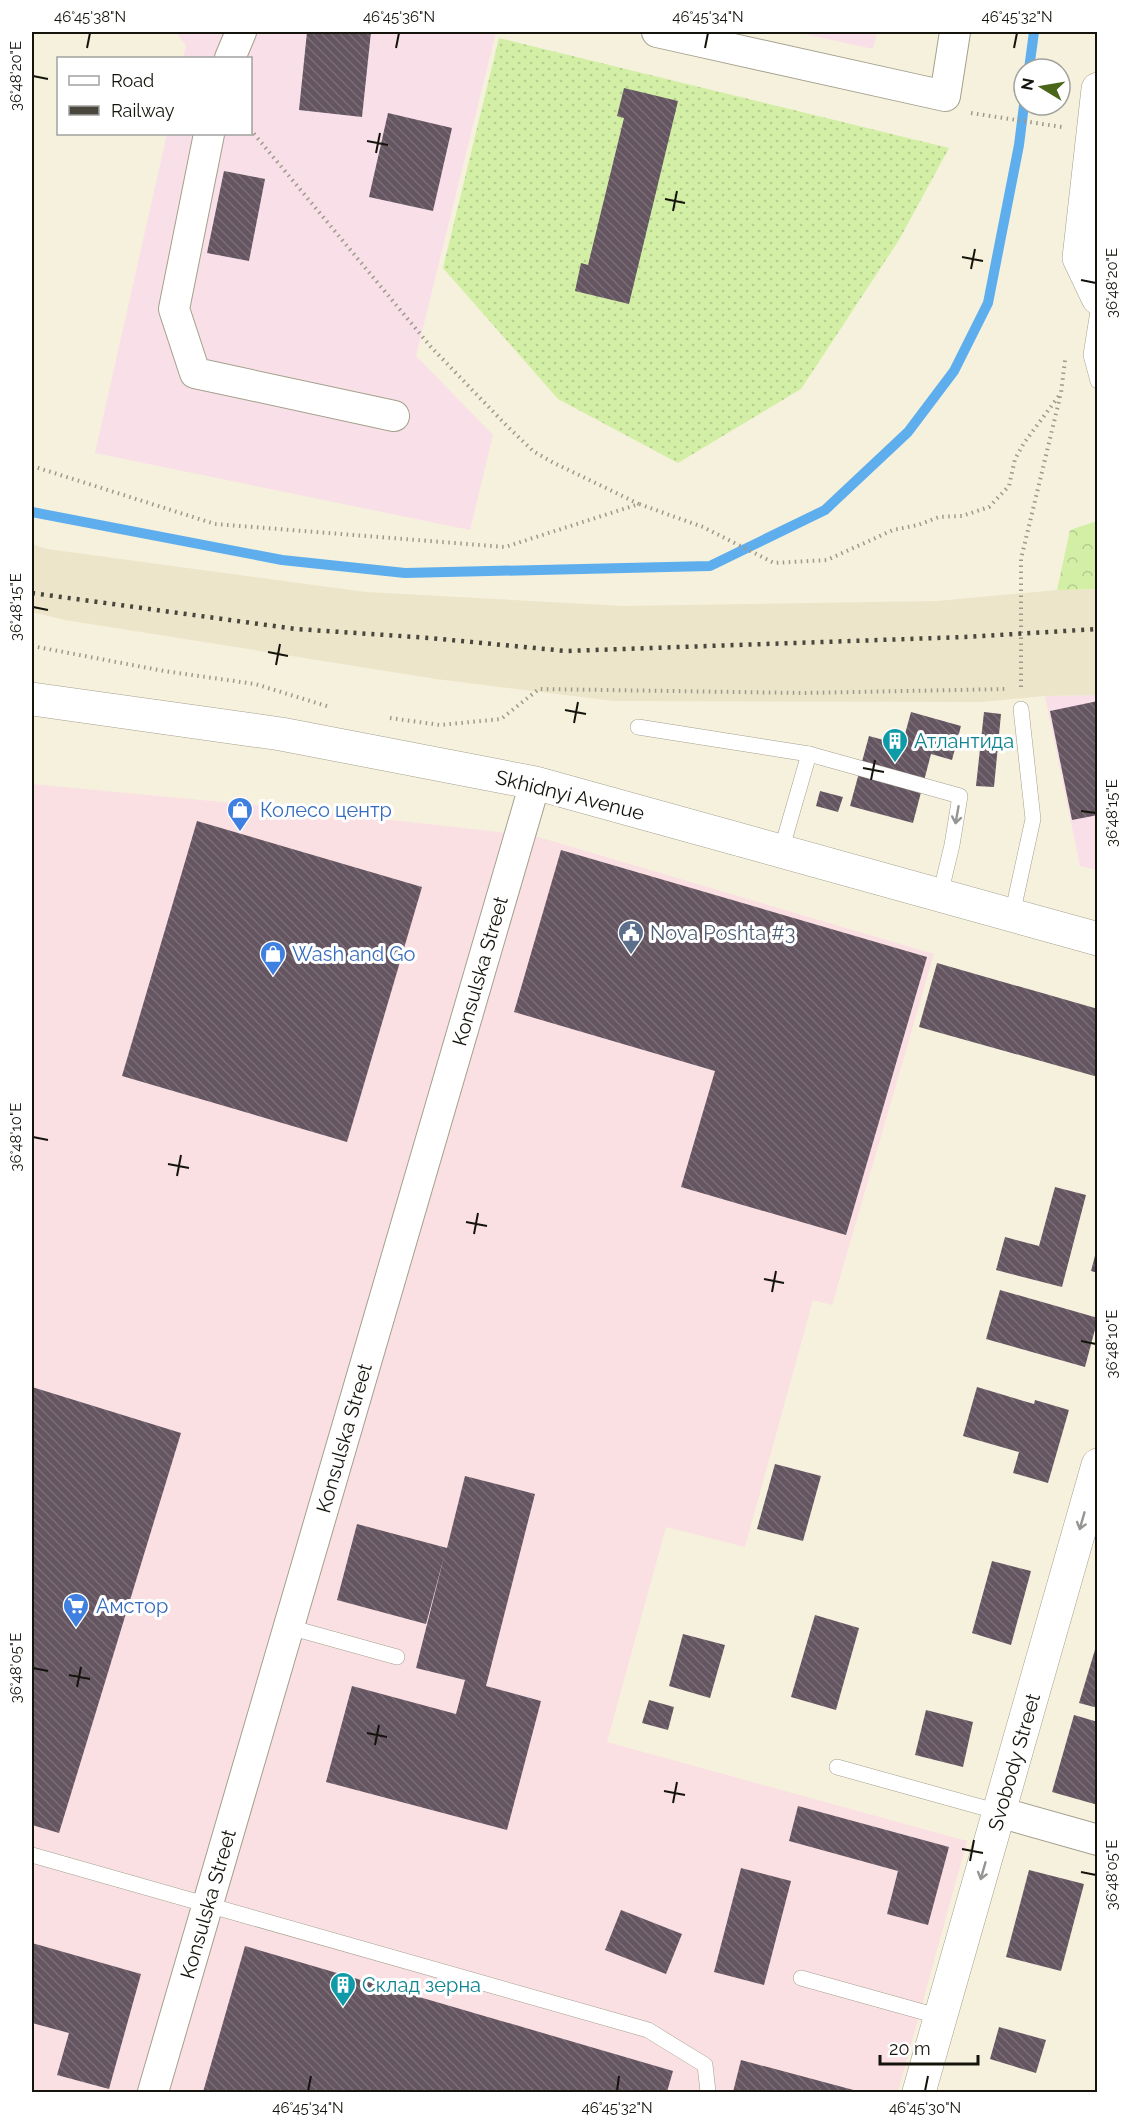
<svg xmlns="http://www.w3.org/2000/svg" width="1129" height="2124" viewBox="0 0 1129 2124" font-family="Raleway,sans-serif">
<defs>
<pattern id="grass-dots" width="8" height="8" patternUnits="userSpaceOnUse" patternTransform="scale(1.5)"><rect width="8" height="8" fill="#d3efa6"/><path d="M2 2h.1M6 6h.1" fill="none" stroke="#b4cc8e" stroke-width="1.8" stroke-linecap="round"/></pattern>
<pattern id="forest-crowns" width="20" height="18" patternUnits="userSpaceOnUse" patternTransform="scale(1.5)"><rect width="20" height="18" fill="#d3efa6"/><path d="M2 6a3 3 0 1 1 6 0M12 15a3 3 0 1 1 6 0" fill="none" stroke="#b4cc8e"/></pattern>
<pattern id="building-back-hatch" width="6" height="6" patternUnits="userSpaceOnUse" patternTransform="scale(1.5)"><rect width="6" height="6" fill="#645561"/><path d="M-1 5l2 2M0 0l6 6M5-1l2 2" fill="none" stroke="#796e76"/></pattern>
</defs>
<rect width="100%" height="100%" fill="#f6f1dd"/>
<!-- commercial -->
<polygon fill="#fadfe3" points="32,784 265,806 535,836 934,954 832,1305 813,1300 745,1547 666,1527 607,1742 967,1841 898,2092 32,2092"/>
<!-- industrial -->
<g fill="#f8dfe8">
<polygon points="176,32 496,32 416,356 493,435 470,530 95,453 167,134 250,134 250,58 183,58 186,46"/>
<polygon points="795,32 877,32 873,49"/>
<polygon points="1097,695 1097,870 1080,866 1045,696"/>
</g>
<!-- built -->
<polygon fill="#ece5ca" points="32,544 47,549 366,592 623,606 937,601 1057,590 1097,589 1097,695 1045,696 982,702 614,701 436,679 65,620 32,612"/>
<!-- grass -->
<polygon fill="url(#grass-dots)" points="499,38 949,148 899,240 801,389 678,463 558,399 443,268"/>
<!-- forest -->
<polygon fill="url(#forest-crowns)" points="1097,521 1097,589 1057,590 1070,530"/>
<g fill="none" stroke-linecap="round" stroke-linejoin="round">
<!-- stream -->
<g stroke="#5eaeee" stroke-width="10">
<polyline points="1029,69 1034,32"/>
<polyline points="32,512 282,560 405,573 710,566 825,510 908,432 954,371 988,303 1019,145 1024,105"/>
</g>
</g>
<!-- building -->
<g fill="url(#building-back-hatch)">
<polygon points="307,32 371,32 362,117 299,110"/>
<polygon points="624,88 678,101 629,304 575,291 581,263 588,265 624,118 617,116"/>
<polygon points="388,113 452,128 433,211 369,197"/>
<polygon points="224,171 265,179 249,261 207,253"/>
<polygon points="1098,701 1098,815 1072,820 1050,711"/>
<polygon points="911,712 961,726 952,760 931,754 913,823 850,806 869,736 902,745"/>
<polygon points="984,712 1001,714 994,787 976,786"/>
<polygon points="820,791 843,797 838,812 816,806"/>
<polygon points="197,821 422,887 347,1142 122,1076"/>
<polygon points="561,850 927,957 846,1235 681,1187 715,1071 514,1012"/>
<polygon points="937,963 1098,1009 1098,1077 919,1027"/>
<polygon points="1055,1187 1086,1195 1062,1287 996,1270 1005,1237 1039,1246"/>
<polygon points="1097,1248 1098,1248 1098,1273 1091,1271"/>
<polygon points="1000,1290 1098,1318 1085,1367 986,1339"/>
<polygon points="32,1387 181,1433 59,1833 32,1825"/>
<polygon points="977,1387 1034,1404 1035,1400 1069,1410 1048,1483 1013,1473 1019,1452 963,1436"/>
<polygon points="775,1464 821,1476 803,1541 757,1529"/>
<polygon points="465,1476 535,1494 486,1686 541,1701 507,1830 326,1782 352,1686 456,1714 465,1680 416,1668 445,1553 426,1624 337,1600 357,1524 447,1548"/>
<polygon points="992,1561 1031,1571 1011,1645 972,1633"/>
<polygon points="815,1615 859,1628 836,1710 791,1697"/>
<polygon points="683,1634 725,1645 710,1698 669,1686"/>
<polygon points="1097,1643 1098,1643 1098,1708 1079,1703"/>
<polygon points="649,1700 674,1707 668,1730 642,1723"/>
<polygon points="926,1710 973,1722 963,1767 915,1755"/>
<polygon points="1074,1715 1098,1722 1098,1805 1052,1792"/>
<polygon points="798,1806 949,1847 928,1925 887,1914 898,1871 789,1841"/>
<polygon points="741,1868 791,1881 764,1985 714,1972"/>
<polygon points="1029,1870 1084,1884 1061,1971 1006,1957"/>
<polygon points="621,1910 682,1934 666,1974 605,1950"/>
<polygon points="32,1943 141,1974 109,2089 57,2075 69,2033 32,2023"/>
<polygon points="245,1946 673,2071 667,2092 203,2092"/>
<polygon points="999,2027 1046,2040 1036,2073 990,2059"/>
<polygon points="741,2060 861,2092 733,2092"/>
</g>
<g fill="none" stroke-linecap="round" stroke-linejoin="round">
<defs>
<g id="service">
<polyline points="1098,311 1091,355 1098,381"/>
<polyline points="638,727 809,754 960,796 952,845 940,895"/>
<polyline points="781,851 809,754"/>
<polyline points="1012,915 1033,819 1021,709"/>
<polyline points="289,1627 397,1657"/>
<polyline points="837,1767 999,1812"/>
<polyline points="32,1855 648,2030 705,2065 708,2092"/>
<polyline points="801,1978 941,2017"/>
</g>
<g id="minor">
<polyline points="657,32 945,96 955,32"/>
<polyline points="230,58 241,32"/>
<polyline points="209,134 174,309 195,373 394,416"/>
<polyline points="999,1812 1098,1840"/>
<polyline points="153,2092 535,783"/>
</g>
<polyline id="tertiary" points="1098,89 1079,258 1098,298"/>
<g id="secondary">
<polyline points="32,699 281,734 535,783 1098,939"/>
<polyline points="919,2092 1098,1465"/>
</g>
</defs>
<!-- service casing -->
<use href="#service" stroke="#a4a08d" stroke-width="16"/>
<!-- minor casing -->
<use href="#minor" stroke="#a4a08d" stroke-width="32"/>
<!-- tertiary casing -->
<use href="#tertiary" stroke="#a4a08d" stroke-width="34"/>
<!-- secondary casing -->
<use href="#secondary" stroke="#a4a08d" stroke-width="34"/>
<!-- path -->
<g stroke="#9d9a8b" stroke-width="4" stroke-dasharray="1.5 4.5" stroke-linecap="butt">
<polyline points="971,113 1062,127"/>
<polyline points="250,129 431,347 506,425 533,451 554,463 639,504"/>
<polyline points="32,466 215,524 505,547 639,504 703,527 774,563 827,560 893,530 918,525 939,517 962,516 989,507 1009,486 1015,459 1024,443 1061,393"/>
<polyline points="32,646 164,671 255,684 330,707"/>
<polyline points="1021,687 1021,559 1061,393 1065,360"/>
<polyline points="390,718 440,725 501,719 539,689 804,693 1008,689"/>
</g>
<!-- service -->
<use href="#service" stroke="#fff" stroke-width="15"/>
<!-- minor -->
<use href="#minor" stroke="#fff" stroke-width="30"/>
<!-- tertiary -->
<use href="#tertiary" stroke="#fff" stroke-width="33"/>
<!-- secondary -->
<use href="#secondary" stroke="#fff" stroke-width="33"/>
<!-- rail -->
<polyline stroke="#49473d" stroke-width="4.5" stroke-dasharray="3 6" stroke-linecap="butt" points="32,593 296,629 430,638 566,651 965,637 1098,629"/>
</g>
<!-- one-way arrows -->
<defs><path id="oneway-shaft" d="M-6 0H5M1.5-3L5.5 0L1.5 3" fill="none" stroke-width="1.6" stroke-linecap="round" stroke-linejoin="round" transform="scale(1.5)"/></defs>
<g stroke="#959592">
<use href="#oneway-shaft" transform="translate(957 815) rotate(100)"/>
<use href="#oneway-shaft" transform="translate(1082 1521) rotate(106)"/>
<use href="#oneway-shaft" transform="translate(983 1871) rotate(106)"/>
</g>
<!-- ticks -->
<path fill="none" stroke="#14130c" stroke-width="2" d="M87,48L90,33M396,48L399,33M705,48L708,33M1014,48L1017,33M33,76L48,79M367,141L388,145M376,153L380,133M665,199L685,203M673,211L677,191M962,257L983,261M971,269L975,249M1081,280L1096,283M33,607L48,610M268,652L288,656M276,665L280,644M565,710L586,714M574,723L578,702M863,768L884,772M871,780L875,760M1081,811L1096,813M33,1137L48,1140M168,1164L189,1168M177,1176L181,1155M466,1222L487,1226M474,1234L478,1213M764,1279L784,1283M772,1292L776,1271M1081,1341L1096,1344M33,1668L48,1671M69,1675L90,1679M77,1687L81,1667M367,1733L387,1737M375,1745L379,1725M664,1791L685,1795M673,1803L677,1782M962,1849L983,1853M970,1861L974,1840M1081,1872L1096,1875M308,2091L311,2076M617,2091L619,2076M925,2091L928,2076"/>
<!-- icons -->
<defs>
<symbol id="building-pin" viewBox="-11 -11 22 30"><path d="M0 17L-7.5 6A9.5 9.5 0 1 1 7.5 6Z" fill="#0f9aa8" stroke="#fff"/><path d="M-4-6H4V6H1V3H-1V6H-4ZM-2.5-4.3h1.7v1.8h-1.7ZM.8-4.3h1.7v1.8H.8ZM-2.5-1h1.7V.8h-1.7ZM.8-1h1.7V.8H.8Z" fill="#fff"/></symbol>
<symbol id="shop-pin" viewBox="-11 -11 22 30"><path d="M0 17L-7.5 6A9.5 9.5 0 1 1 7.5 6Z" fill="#3f7fe0" stroke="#fff"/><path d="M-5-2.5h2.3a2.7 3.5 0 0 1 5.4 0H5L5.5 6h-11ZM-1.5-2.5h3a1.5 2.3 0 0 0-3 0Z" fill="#fff"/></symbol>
<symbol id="civic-pin" viewBox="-11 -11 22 30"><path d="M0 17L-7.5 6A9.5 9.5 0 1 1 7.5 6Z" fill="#5c6f8a" stroke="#fff"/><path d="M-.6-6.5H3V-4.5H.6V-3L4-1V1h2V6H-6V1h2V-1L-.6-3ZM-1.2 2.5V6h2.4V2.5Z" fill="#fff"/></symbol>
<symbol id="supermarket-pin" viewBox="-11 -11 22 30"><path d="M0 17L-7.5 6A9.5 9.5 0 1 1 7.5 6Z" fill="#3f7fe0" stroke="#fff"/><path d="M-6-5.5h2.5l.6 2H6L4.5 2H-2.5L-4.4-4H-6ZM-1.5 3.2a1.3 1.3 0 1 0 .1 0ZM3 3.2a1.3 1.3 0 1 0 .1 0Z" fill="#fff"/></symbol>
</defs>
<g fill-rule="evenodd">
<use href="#building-pin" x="880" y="726" width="30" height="40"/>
<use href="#shop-pin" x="225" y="795" width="30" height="40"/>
<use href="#civic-pin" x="616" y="918" width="30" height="40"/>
<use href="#shop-pin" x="258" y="939" width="30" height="40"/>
<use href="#supermarket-pin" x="61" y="1591" width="30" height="40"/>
<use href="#building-pin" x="328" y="1970" width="30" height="40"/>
</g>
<g text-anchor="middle" stroke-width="6" stroke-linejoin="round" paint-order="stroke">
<!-- culture labels -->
<g font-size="20" fill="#0d838f" stroke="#fff" text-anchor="start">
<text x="914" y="748">Атлантида</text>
<text x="362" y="1992">Склад зерна</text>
</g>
<!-- street labels -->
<g font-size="20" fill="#14130c" stroke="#fff">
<text transform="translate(570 795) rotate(14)" y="7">Skhidnyi Avenue</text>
<text transform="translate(480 971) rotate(-74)" y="7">Konsulska Street</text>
<text transform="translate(344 1438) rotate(-74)" y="7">Konsulska Street</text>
<text transform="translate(1014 1762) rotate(-74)" y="7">Svobody Street</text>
<text transform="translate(208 1904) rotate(-74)" y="7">Konsulska Street</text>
</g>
<!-- shop labels -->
<g font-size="20" fill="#366cbe" stroke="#fff" text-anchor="start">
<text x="260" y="817">Колесо центр</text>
<text x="292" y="961">Wash and Go</text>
<text x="96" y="1613">Амстор</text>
</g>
<!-- service labels -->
<g font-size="20" fill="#4e5e75" stroke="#fff" text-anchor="start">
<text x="650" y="940">Nova Poshta #3</text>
</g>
</g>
<!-- border -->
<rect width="1129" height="2124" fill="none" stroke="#ffffff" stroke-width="66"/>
<!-- legend -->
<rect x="57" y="57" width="195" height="78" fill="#ffffff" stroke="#a1a19e" stroke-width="1.5"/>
<rect x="69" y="76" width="30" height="9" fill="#ffffff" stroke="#a1a19e" stroke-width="1.5"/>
<text x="111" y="87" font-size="18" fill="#14130c">Road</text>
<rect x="69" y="106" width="30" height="9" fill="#49473d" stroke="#a1a19e" stroke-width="1.5"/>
<text x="111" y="117" font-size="18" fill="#14130c">Railway</text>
<!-- north arrow -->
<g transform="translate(1042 87) rotate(281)"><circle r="28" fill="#ffffff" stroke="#a1a19e" stroke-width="1.5"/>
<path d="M0-4.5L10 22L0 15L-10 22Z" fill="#4b6619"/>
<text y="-9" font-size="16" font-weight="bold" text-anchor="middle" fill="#14130c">N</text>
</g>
<!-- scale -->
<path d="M880 2055v9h98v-9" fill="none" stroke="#14130c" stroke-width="3"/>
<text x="889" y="2055" font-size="18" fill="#14130c" stroke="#ffffff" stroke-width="4.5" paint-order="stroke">20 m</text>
<rect x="33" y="33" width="1063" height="2058" fill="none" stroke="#14130c" stroke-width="2"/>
<g font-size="15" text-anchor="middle" fill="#14130c">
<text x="90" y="22">46°45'38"N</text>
<text x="399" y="22">46°45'36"N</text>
<text x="708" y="22">46°45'34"N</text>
<text x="1017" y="22">46°45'32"N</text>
<text transform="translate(16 76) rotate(-90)" y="5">36°48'20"E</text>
<text transform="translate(1112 283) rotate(-90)" y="5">36°48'20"E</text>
<text transform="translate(16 607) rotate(-90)" y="5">36°48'15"E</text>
<text transform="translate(1112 813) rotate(-90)" y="5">36°48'15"E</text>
<text transform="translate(16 1137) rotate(-90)" y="5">36°48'10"E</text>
<text transform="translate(1112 1344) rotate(-90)" y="5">36°48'10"E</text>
<text transform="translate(16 1668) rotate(-90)" y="5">36°48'05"E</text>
<text transform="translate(1112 1875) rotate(-90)" y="5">36°48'05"E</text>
<text x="308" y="2113">46°45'34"N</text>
<text x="617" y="2113">46°45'32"N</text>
<text x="925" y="2113">46°45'30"N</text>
</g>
</svg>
